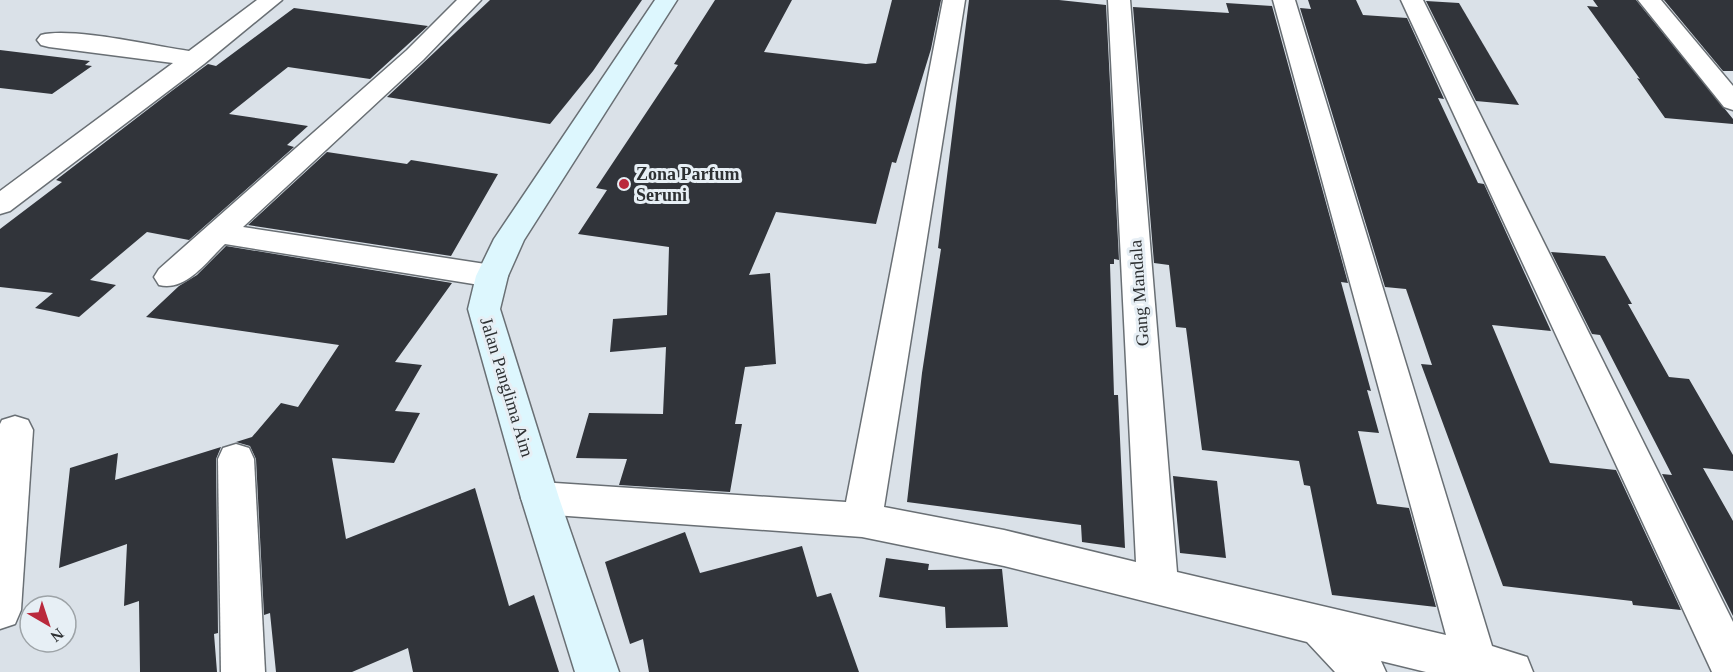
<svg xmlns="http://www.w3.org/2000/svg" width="1733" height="672" viewBox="0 0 1733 672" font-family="'Times New Roman',serif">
<rect width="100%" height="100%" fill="#dae1e8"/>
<!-- building -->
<g fill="#31343a">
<polygon points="490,0 642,0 593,71 550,124 387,97"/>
<polygon points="715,0 792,0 764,52 866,64 876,63 892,0 941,0 931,49 896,163 892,162 876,224 776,212 749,275 770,273 776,364 745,367 735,424 742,424 730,492 619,485 627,459 576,458 589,413 663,414 666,347 610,352 613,319 667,315 669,247 578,234 607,190 596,188 678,65 674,64"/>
<polygon points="969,0 1059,0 1106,5 1119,260 1114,259 1114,264 1110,264 1114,395 1118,395 1125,548 1082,542 1081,525 907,502 922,373 941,249 938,248"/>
<polygon points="1308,0 1356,0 1363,15 1407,18 1444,99 1438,98 1478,183 1484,184 1551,331 1492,325 1550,463 1616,470 1681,610 1633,605 1632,601 1503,586 1421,364 1432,365 1406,289 1385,287 1300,8 1311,9"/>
<polygon points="1593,0 1636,0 1733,119 1733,124 1665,118 1637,78 1640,79 1587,6 1598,7"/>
<polygon points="1664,0 1733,0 1733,71 1723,71"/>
<polygon points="1426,1 1459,3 1519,105 1476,101"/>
<polygon points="1226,3 1272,6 1348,283 1341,282 1371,391 1367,390 1379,433 1358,431 1377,504 1409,508 1436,607 1332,595 1310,486 1304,485 1299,461 1202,450 1186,328 1176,327 1169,265 1154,263 1133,7 1229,13"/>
<polygon points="294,8 428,26 370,79 288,67 229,114 308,126 287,145 294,147 189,240 147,232 90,280 116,285 79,317 35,308 53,293 0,287 0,229 62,182 56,180 173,90 208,64 216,66"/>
<polygon points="0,50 90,61 85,65 92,66 52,94 0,88"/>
<polygon points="327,152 407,164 411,160 498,174 451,256 248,225"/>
<polygon points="226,246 452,283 395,362 422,365 395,411 420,413 394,463 332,458 346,539 475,488 509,606 534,595 559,672 413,672 408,648 352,672 276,672 270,613 264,615 256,459 250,446 236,442 252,437 281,403 298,407 339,345 146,317 179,286 197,275"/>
<polygon points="1551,252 1605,256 1632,304 1628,304 1669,377 1689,379 1733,455 1733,471 1703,468 1733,521 1733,616 1662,474 1672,475 1600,335 1592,334"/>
<polygon points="221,447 216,459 218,633 214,634 217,672 140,672 139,601 124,606 127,544 59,568 70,468 118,453 115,480"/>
<polygon points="1173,476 1217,481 1226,558 1180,553"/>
<polygon points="685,532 700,573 802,546 817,597 831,593 859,672 649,672 643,639 630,644 605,562"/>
<polygon points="886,558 929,564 928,570 1002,569 1008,627 946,628 945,607 879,597"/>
</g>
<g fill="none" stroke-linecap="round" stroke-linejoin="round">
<defs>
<g id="street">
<path d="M257,0H282L204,64L10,211L0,214V191L173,63L49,47L41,45L37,40L41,35C72,27 154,46 189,51Z"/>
<path d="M457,0H481L423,60L243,227L492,265L503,268L508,276L503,284L492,287L225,244C207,261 186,292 159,285L154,277L159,269L407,50Z"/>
<polygon points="943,0 965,0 884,507 1004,530 1136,562 1108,0 1130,0 1177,572 1446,635 1273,0 1295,0 1492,646 1527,657 1533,672 1426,672 1381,661 1386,672 1335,672 1307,642 1004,566 862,537 540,514 526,509 521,498 526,487 540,482 846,502"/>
<polygon points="1401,0 1423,0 1733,622 1733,672 1712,672"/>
<polygon points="1638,0 1661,0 1733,86 1733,110 1724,107"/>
<polygon points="15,416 28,420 33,430 21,610 15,624 0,629 0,424 2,420"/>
<polygon points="236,444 249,448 254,459 265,672 221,672 218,459 223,448"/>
</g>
<polygon id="secondary" points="655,0 677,0 524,240 508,276 500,309 559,498 619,672 575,672 521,498 468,309 476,276 494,239"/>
</defs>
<!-- street casing -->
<use href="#street" stroke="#696f74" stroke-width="3"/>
<!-- secondary casing -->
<use href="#secondary" stroke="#696f74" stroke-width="3"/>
<!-- street -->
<use href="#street" fill="#fff" fill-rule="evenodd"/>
<!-- secondary -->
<use href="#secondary" fill="#ddf7fe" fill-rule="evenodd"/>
</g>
<!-- markers -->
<circle fill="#ba293c" stroke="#e7eff5" stroke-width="2" cx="624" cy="184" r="6"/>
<g text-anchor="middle" stroke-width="6" stroke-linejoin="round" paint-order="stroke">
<!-- poi labels -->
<g font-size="18" font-weight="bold" fill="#2d3032" stroke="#e7eff5" text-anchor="start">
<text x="636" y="180">Zona Parfum<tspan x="636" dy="21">Seruni</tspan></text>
</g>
<!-- street labels -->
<g font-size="18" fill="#2d3032" stroke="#e7eff5">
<text transform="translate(1139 293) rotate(-94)" y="6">Gang Mandala</text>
<text transform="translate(507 387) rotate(73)" y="6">Jalan Panglima Aim</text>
</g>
</g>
<!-- north arrow -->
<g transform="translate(48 624) rotate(141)"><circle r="28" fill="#e7eff5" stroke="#9da3a7" stroke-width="1.5"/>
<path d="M0-4.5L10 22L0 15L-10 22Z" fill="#ba293c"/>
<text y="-9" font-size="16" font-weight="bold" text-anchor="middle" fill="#2d3032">N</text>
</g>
</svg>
